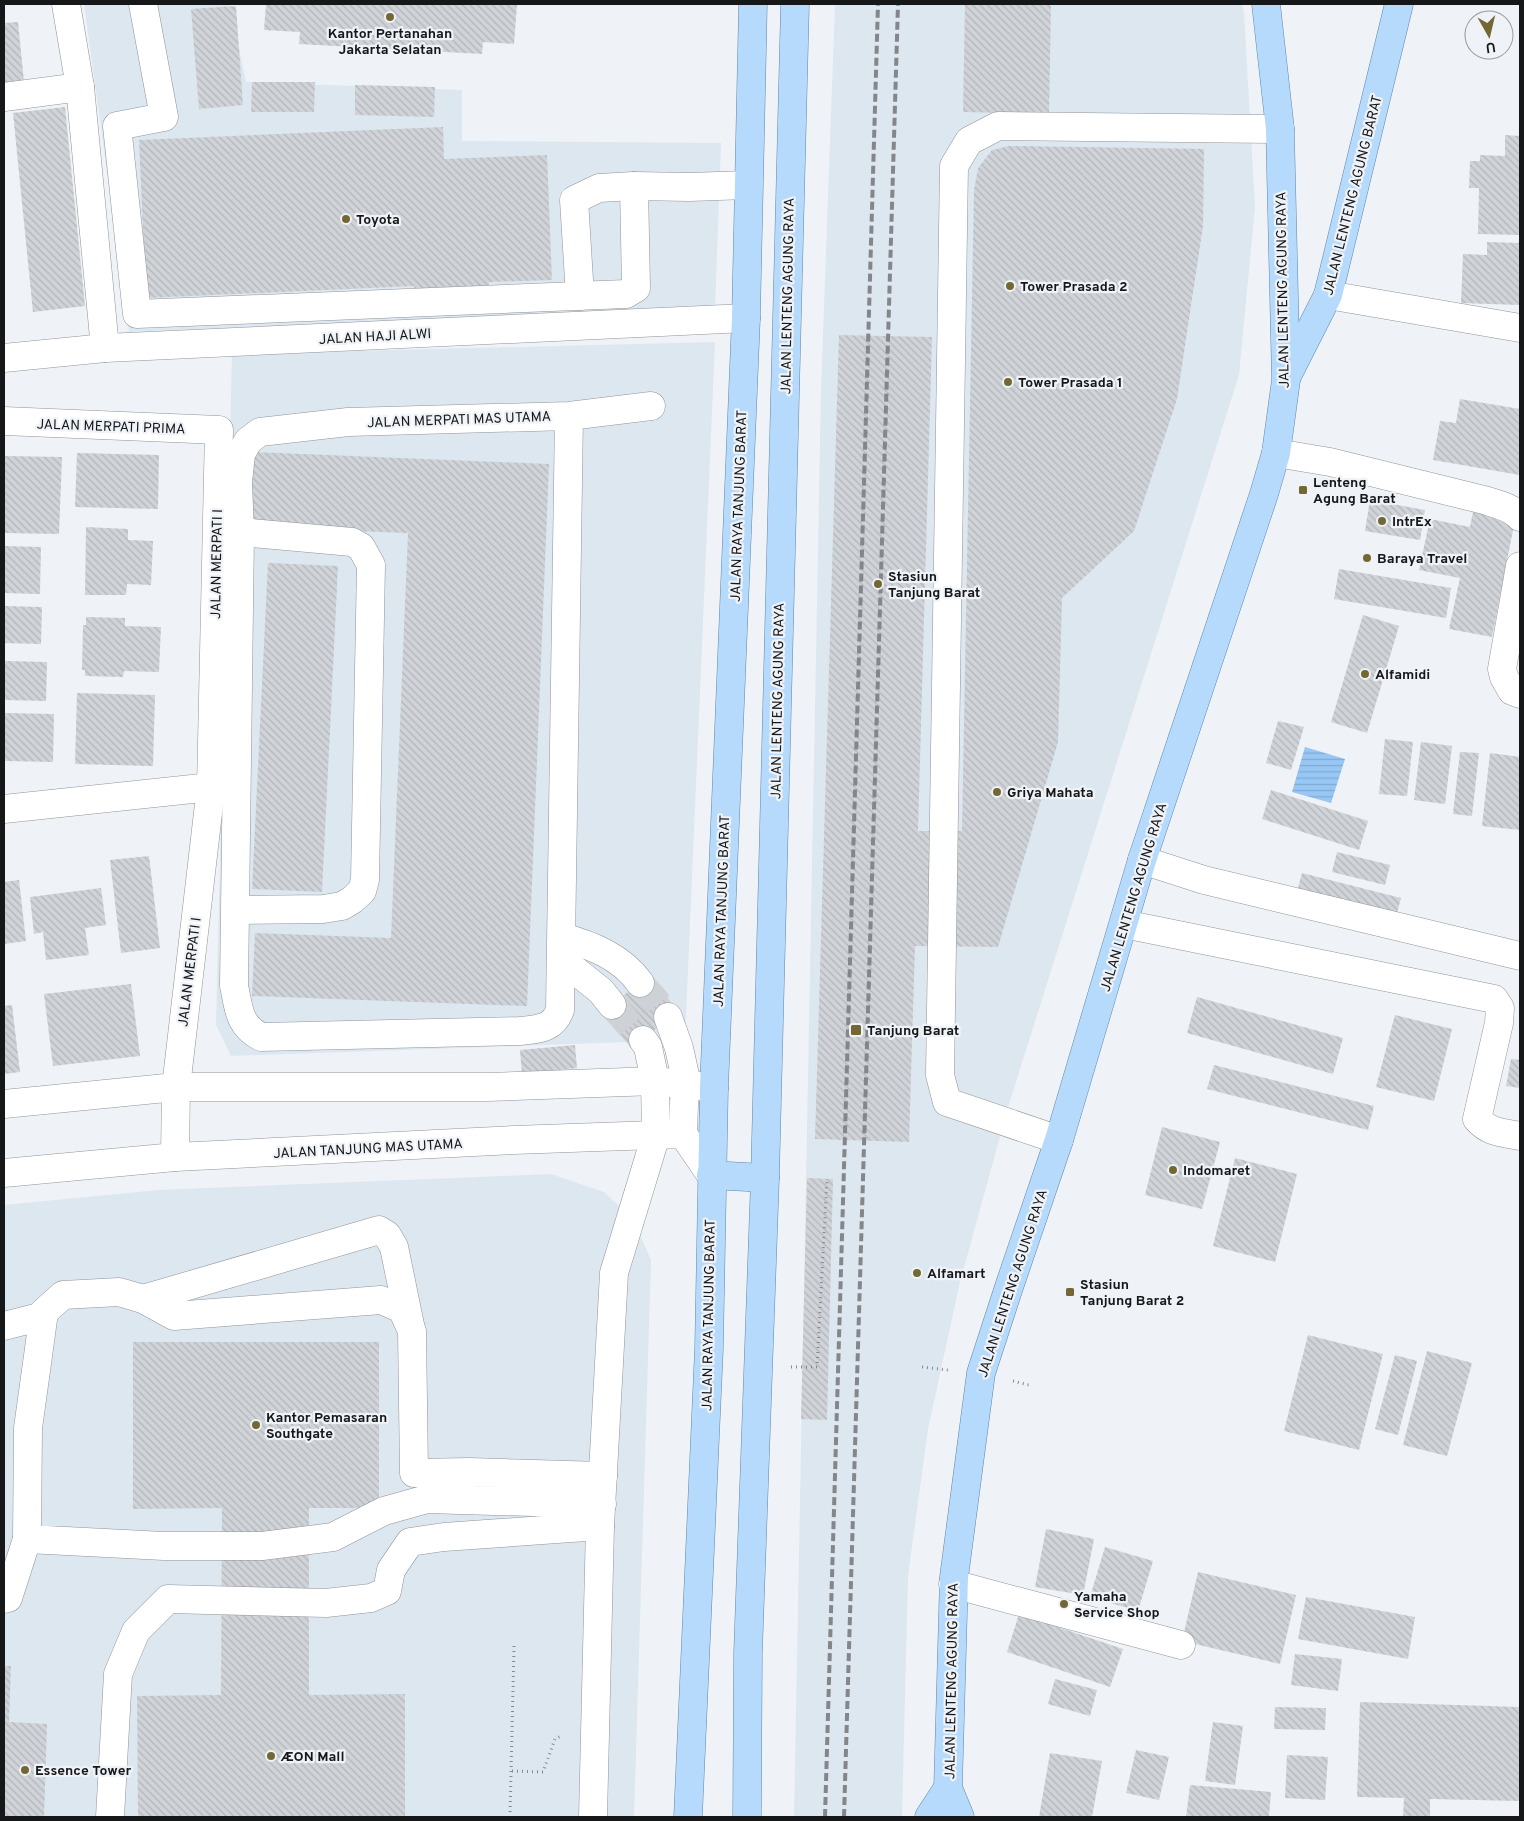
<svg xmlns="http://www.w3.org/2000/svg" width="1524" height="1821" viewBox="0 0 1524 1821" font-family="Overpass,sans-serif">
<defs>
<pattern id="water-rules" width="6" height="5" patternUnits="userSpaceOnUse" patternTransform="scale(1.25)"><rect width="6" height="5" fill="#97c7f4"/><path d="M0 2.5h6" fill="none" stroke="#81aad1"/></pattern>
<pattern id="building-back-hatch" width="6" height="6" patternUnits="userSpaceOnUse" patternTransform="scale(1.25)"><rect width="6" height="6" fill="#d0d4d8"/><path d="M-1 5l2 2M0 0l6 6M5-1l2 2" fill="none" stroke="#b2b5b9"/></pattern>
</defs>
<rect width="100%" height="100%" fill="#eff3f7"/>
<!-- built -->
<g fill="#dde7f0">
<polygon points="84,4 230,4 246,82 462,90 462,141 721,143 715,308 129,332"/>
<polygon points="835,4 1242,4 1244,13 1255,207 1239,375 1009,1104 960,1282 928,1429 908,1576 902,1817 794,1817 821,390"/>
<polygon points="715,342 685,1040 231,1056 216,1025 232,354"/>
<polygon points="551,1174 604,1192 633,1219 651,1260 634,1817 4,1817 4,1205 158,1190"/>
</g>
<!-- water -->
<polygon fill="url(#water-rules)" points="1305,747 1345,759 1331,803 1292,792"/>
<!-- building -->
<g fill="url(#building-back-hatch)">
<polygon points="266,4 517,4 514,44 483,42 482,54 299,44 300,32 264,30"/>
<polygon points="965,4 1051,4 1049,114 963,112"/>
<polygon points="236,6 243,105 199,109 191,9"/>
<polygon points="18,22 24,82 4,84 4,23"/>
<polygon points="252,82 315,82 314,112 251,112"/>
<polygon points="355,85 435,87 434,117 355,115"/>
<polygon points="65,107 85,306 33,312 13,113"/>
<polygon points="443,127 444,159 547,155 552,280 489,282 491,310 415,313 414,286 146,298 139,140"/>
<polygon points="1505,135 1520,136 1520,235 1478,234 1479,188 1469,188 1470,161 1480,161 1480,155 1505,156"/>
<polygon points="1009,146 1204,149 1203,226 1177,399 1134,531 1062,598 1058,742 998,947 915,946 909,1142 815,1139 839,335 932,337 918,831 962,831 974,190 978,168 992,150"/>
<polygon points="1487,242 1520,243 1520,305 1461,303 1463,254 1487,255"/>
<polygon points="1460,399 1520,409 1520,475 1433,460 1440,421 1456,423"/>
<polygon points="253,452 549,464 527,1006 252,996 255,933 391,938 408,533 250,527"/>
<polygon points="77,453 159,455 158,509 75,507"/>
<polygon points="4,456 62,457 59,534 4,533"/>
<polygon points="1370,500 1425,510 1420,540 1365,531"/>
<polygon points="1473,512 1515,520 1492,637 1449,629 1460,578 1419,570 1430,519 1470,527"/>
<polygon points="86,527 128,529 128,540 153,541 151,585 127,584 126,595 85,595"/>
<polygon points="4,546 41,547 40,594 4,593"/>
<polygon points="268,563 338,566 322,892 252,889"/>
<polygon points="1339,569 1451,588 1446,618 1334,599"/>
<polygon points="4,606 42,607 41,644 4,643"/>
<polygon points="1363,615 1399,626 1367,733 1331,722"/>
<polygon points="86,617 125,618 125,626 161,627 159,672 124,671 123,677 85,676 85,670 82,670 83,625 86,625"/>
<polygon points="4,661 47,662 46,701 4,700"/>
<polygon points="77,693 155,695 153,766 75,764"/>
<polygon points="4,713 54,714 53,762 4,761"/>
<polygon points="1278,721 1304,727 1291,770 1266,763"/>
<polygon points="1385,739 1413,742 1407,796 1379,794"/>
<polygon points="1421,742 1452,746 1445,804 1414,800"/>
<polygon points="1460,752 1479,753 1472,816 1453,814"/>
<polygon points="1490,753 1520,757 1520,830 1482,826"/>
<polygon points="1271,790 1368,821 1359,850 1262,819"/>
<polygon points="1337,852 1390,865 1385,885 1332,872"/>
<polygon points="149,856 160,948 121,953 110,860"/>
<polygon points="1302,873 1401,898 1394,924 1295,899"/>
<polygon points="19,880 26,941 4,944 4,882"/>
<polygon points="101,888 106,925 85,928 89,955 46,960 43,932 34,934 30,897"/>
<polygon points="649,975 677,1010 643,1040 631,1048 602,1013"/>
<polygon points="131,984 140,1056 53,1066 44,994"/>
<polygon points="1197,997 1343,1038 1333,1074 1187,1033"/>
<polygon points="12,1005 20,1072 4,1074 4,1006"/>
<polygon points="1395,1015 1452,1029 1434,1101 1376,1087"/>
<polygon points="575,1045 577,1068 522,1074 520,1050"/>
<polygon points="1511,1059 1520,1060 1520,1088 1506,1086"/>
<polygon points="1214,1065 1374,1106 1368,1130 1207,1089"/>
<polygon points="1162,1127 1220,1142 1202,1209 1145,1195"/>
<polygon points="1235,1158 1297,1174 1275,1262 1213,1246"/>
<polygon points="807,1178 833,1179 827,1420 801,1419"/>
<polygon points="1308,1335 1383,1354 1359,1450 1284,1431"/>
<polygon points="133,1342 379,1342 379,1508 309,1508 309,1695 405,1694 405,1817 138,1817 137,1696 221,1695 222,1508 133,1509"/>
<polygon points="1427,1351 1472,1363 1447,1456 1403,1445"/>
<polygon points="1395,1355 1417,1361 1398,1435 1375,1429"/>
<polygon points="1046,1529 1094,1539 1083,1595 1035,1587"/>
<polygon points="1105,1547 1153,1561 1138,1611 1090,1597"/>
<polygon points="1198,1572 1296,1595 1280,1664 1182,1641"/>
<polygon points="1306,1597 1415,1617 1408,1659 1298,1639"/>
<polygon points="1019,1614 1123,1649 1110,1687 1007,1652"/>
<polygon points="1295,1654 1342,1659 1338,1691 1291,1685"/>
<polygon points="4,1666 11,1666 9,1722 47,1724 44,1817 4,1817"/>
<polygon points="1055,1679 1097,1690 1090,1716 1048,1704"/>
<polygon points="1360,1702 1520,1707 1519,1801 1430,1799 1430,1817 1403,1817 1404,1798 1357,1797"/>
<polygon points="1275,1707 1326,1708 1325,1730 1274,1729"/>
<polygon points="1213,1722 1243,1726 1235,1785 1205,1781"/>
<polygon points="1136,1750 1169,1757 1159,1800 1126,1793"/>
<polygon points="1050,1753 1102,1761 1092,1817 1039,1817"/>
<polygon points="1287,1755 1328,1757 1325,1800 1285,1798"/>
<polygon points="1190,1785 1271,1792 1269,1817 1186,1817"/>
</g>
<g fill="none" stroke-linecap="round" stroke-linejoin="round">
<!-- minor-tunnel -->
<g stroke="#ced2d6" stroke-width="28" stroke-dasharray="28 14" stroke-linecap="butt">
<polyline points="640,983 655,1000 668,1017"/>
<polyline points="612,1005 643,1040"/>
</g>
<defs>
<g id="minor">
<polyline points="66,4 80,87 105,348"/>
<polyline points="143,4 164,117 117,126 137,314 626,294 636,288 634,186"/>
<polyline points="4,97 80,87"/>
<polyline points="1328,295 1520,328"/>
<polyline points="580,296 574,200 599,188 634,186 689,187 748,185"/>
<polyline points="4,358 105,348 746,318"/>
<path d="M569,416L560,1010C553,1029 539,1029 520,1031L261,1037C238,1025 239,1008 234,986L240,532L238,482L241,454L248,441L260,432L348,422L569,416L651,406"/>
<polyline points="4,421 219,430 211,787 176,1087 175,1157"/>
<path d="M1276,453L1330,462L1484,500C1496,504 1512,507 1520,517"/>
<polyline points="1520,566 1502,669 1504,677 1512,691 1520,694"/>
<polyline points="4,809 211,787"/>
<polyline points="1142,860 1204,880 1520,956"/>
<polyline points="236,910 323,909 342,906 352,900 362,891 365,880 371,565 361,547 352,542 240,532"/>
<path d="M1124,924L1494,999L1500,1008L1499,1023L1477,1119C1489,1133 1504,1133 1520,1136"/>
<path d="M562,937C591,945 622,957 640,983"/>
<polyline points="561,959 601,991 612,1005"/>
<polyline points="668,1017 679,1048 685,1075 683,1134"/>
<polyline points="4,1104 176,1087 488,1087 655,1081 714,1088"/>
<polyline points="1059,1140 947,1102 940,1075 954,166 969,141 998,126 1280,129"/>
<polyline points="4,1173 175,1157 514,1140 683,1134 711,1175"/>
<polyline points="143,1299 379,1230 387,1235 394,1247 410,1325"/>
<polyline points="4,1326 43,1316"/>
<polyline points="602,1504 427,1499 384,1511 333,1537 262,1546 164,1546 27,1539 28,1428 38,1356 44,1312 63,1295 119,1292 143,1299 174,1316 381,1300 402,1309 412,1331 414,1473 469,1472 603,1476"/>
<polyline points="953,1584 1181,1645"/>
<polyline points="4,1599 8,1598 27,1539"/>
<polyline points="110,1817 118,1674 136,1631 168,1599 326,1603 371,1598 387,1591 391,1570 410,1542 444,1537 600,1526"/>
<polyline points="593,1817 600,1526 614,1273 656,1135 655,1081 648,1047 643,1040"/>
</g>
<g id="major">
<polyline points="1287,376 1328,295 1399,4"/>
<polyline points="711,1175 765,1178"/>
<polyline points="688,1817 709,1348 714,1088 746,318 753,4"/>
<polyline points="747,1817 748,1653 765,1178 795,4"/>
<polyline points="929,1817 948,1788"/>
<polyline points="960,1817 948,1788 954,1577 981,1373 1009,1287 1059,1140 1142,860 1264,494 1276,453 1286,380 1280,129 1266,4"/>
</g>
</defs>
<!-- minor casing -->
<use href="#minor" stroke="#909498" stroke-width="29"/>
<!-- major casing -->
<use href="#major" stroke="#5e86aa" stroke-width="29"/>
<!-- path -->
<g stroke="#86898c" stroke-width="3" stroke-dasharray="1 4" stroke-linecap="butt">
<polyline points="791,1367 817,1367 827,1179"/>
<polyline points="922,1367 948,1370"/>
<polyline points="1013,1381 1032,1386"/>
<polyline points="512,1771 543,1772 555,1739 561,1736"/>
<polyline points="510,1817 514,1646"/>
</g>
<!-- minor -->
<use href="#minor" stroke="#fff" stroke-width="28"/>
<!-- major -->
<use href="#major" stroke="#b6dafb" stroke-width="28"/>
<!-- rail -->
<g stroke="#848689" stroke-width="4" stroke-dasharray="8 4" stroke-linecap="butt">
<polyline points="825,1817 878,4"/>
<polyline points="844,1817 898,4"/>
</g>
</g>
<!-- markers -->
<g fill="#736734" stroke="#eff3f7" stroke-width="2">
<circle cx="390" cy="17" r="5"/>
<circle cx="346" cy="219" r="5"/>
<circle cx="1010" cy="286" r="5"/>
<circle cx="1008" cy="382" r="5"/>
<rect x="1298" y="485" width="10" height="10" rx="2.5"/>
<circle cx="1382" cy="521" r="5"/>
<circle cx="1367" cy="558" r="5"/>
<circle cx="878" cy="584" r="5"/>
<circle cx="1365" cy="674" r="5"/>
<circle cx="997" cy="792" r="5"/>
<rect x="850" y="1024" width="12" height="12" rx="2.5"/>
<circle cx="1173" cy="1170" r="5"/>
<circle cx="917" cy="1273" r="5"/>
<rect x="1065" y="1287" width="10" height="10" rx="2.5"/>
<circle cx="256" cy="1425" r="5"/>
<circle cx="1064" cy="1604" r="5"/>
<circle cx="271" cy="1756" r="5"/>
<circle cx="25" cy="1770" r="5"/>
</g>
<g text-anchor="middle" stroke-width="4.5" stroke-linejoin="round" paint-order="stroke">
<!-- poi labels -->
<g font-size="14" font-weight="bold" fill="#161719" stroke="#eff3f7" text-anchor="start">
<text x="390" y="38" text-anchor="middle">Kantor Pertanahan<tspan x="390" dy="16">Jakarta Selatan</tspan></text>
<text x="356" y="224">Toyota</text>
<text x="1020" y="291">Tower Prasada 2</text>
<text x="1018" y="387">Tower Prasada 1</text>
<text x="1313" y="487">Lenteng<tspan x="1313" dy="16">Agung Barat</tspan></text>
<text x="1392" y="526">IntrEx</text>
<text x="1377" y="563">Baraya Travel</text>
<text x="888" y="581">Stasiun<tspan x="888" dy="16">Tanjung Barat</tspan></text>
<text x="1375" y="679">Alfamidi</text>
<text x="1007" y="797">Griya Mahata</text>
<text x="867" y="1035">Tanjung Barat</text>
<text x="1183" y="1175">Indomaret</text>
<text x="927" y="1278">Alfamart</text>
<text x="1080" y="1289">Stasiun<tspan x="1080" dy="16">Tanjung Barat 2</tspan></text>
<text x="266" y="1422">Kantor Pemasaran<tspan x="266" dy="16">Southgate</tspan></text>
<text x="1074" y="1601">Yamaha<tspan x="1074" dy="16">Service Shop</tspan></text>
<text x="281" y="1761">ÆON Mall</text>
<text x="35" y="1775">Essence Tower</text>
</g>
<!-- street labels -->
<g font-size="14" fill="#161719" stroke="#eff3f7">
<text transform="translate(1352 195) rotate(-76)" y="5">JALAN LENTENG AGUNG BARAT</text>
<text transform="translate(1282 290) rotate(-91)" y="5">JALAN LENTENG AGUNG RAYA</text>
<text transform="translate(787 296) rotate(-89)" y="5">JALAN LENTENG AGUNG RAYA</text>
<text transform="translate(375 336) rotate(-3)" y="5">JALAN HAJI ALWI</text>
<text transform="translate(459 419) rotate(-2)" y="5">JALAN MERPATI MAS UTAMA</text>
<text transform="translate(111 426) rotate(2)" y="5">JALAN MERPATI PRIMA</text>
<text transform="translate(738 506) rotate(-88)" y="5">JALAN RAYA TANJUNG BARAT</text>
<text transform="translate(216 564) rotate(-89)" y="5">JALAN MERPATI I</text>
<text transform="translate(777 701) rotate(-89)" y="5">JALAN LENTENG AGUNG RAYA</text>
<text transform="translate(1133 897) rotate(-73)" y="5">JALAN LENTENG AGUNG RAYA</text>
<text transform="translate(721 911) rotate(-88)" y="5">JALAN RAYA TANJUNG BARAT</text>
<text transform="translate(189 972) rotate(-83)" y="5">JALAN MERPATI I</text>
<text transform="translate(368 1148) rotate(-3)" y="5">JALAN TANJUNG MAS UTAMA</text>
<text transform="translate(1012 1283) rotate(-72)" y="5">JALAN LENTENG AGUNG RAYA</text>
<text transform="translate(708 1315) rotate(-89)" y="5">JALAN RAYA TANJUNG BARAT</text>
<text transform="translate(951 1681) rotate(-89)" y="5">JALAN LENTENG AGUNG RAYA</text>
</g>
</g>
<!-- border -->
<rect width="1524" height="1821" fill="none" stroke="#161719" stroke-width="10"/>
<!-- north arrow -->
<g transform="translate(1489 35) rotate(172)"><circle r="24" fill="#eff3f7" stroke="#989b9e"/>
<path d="M0-4L9 19L0 12L-9 19Z" fill="#736734"/>
<text y="-8" font-size="14" font-weight="bold" text-anchor="middle" fill="#161719">U</text>
</g>
</svg>
